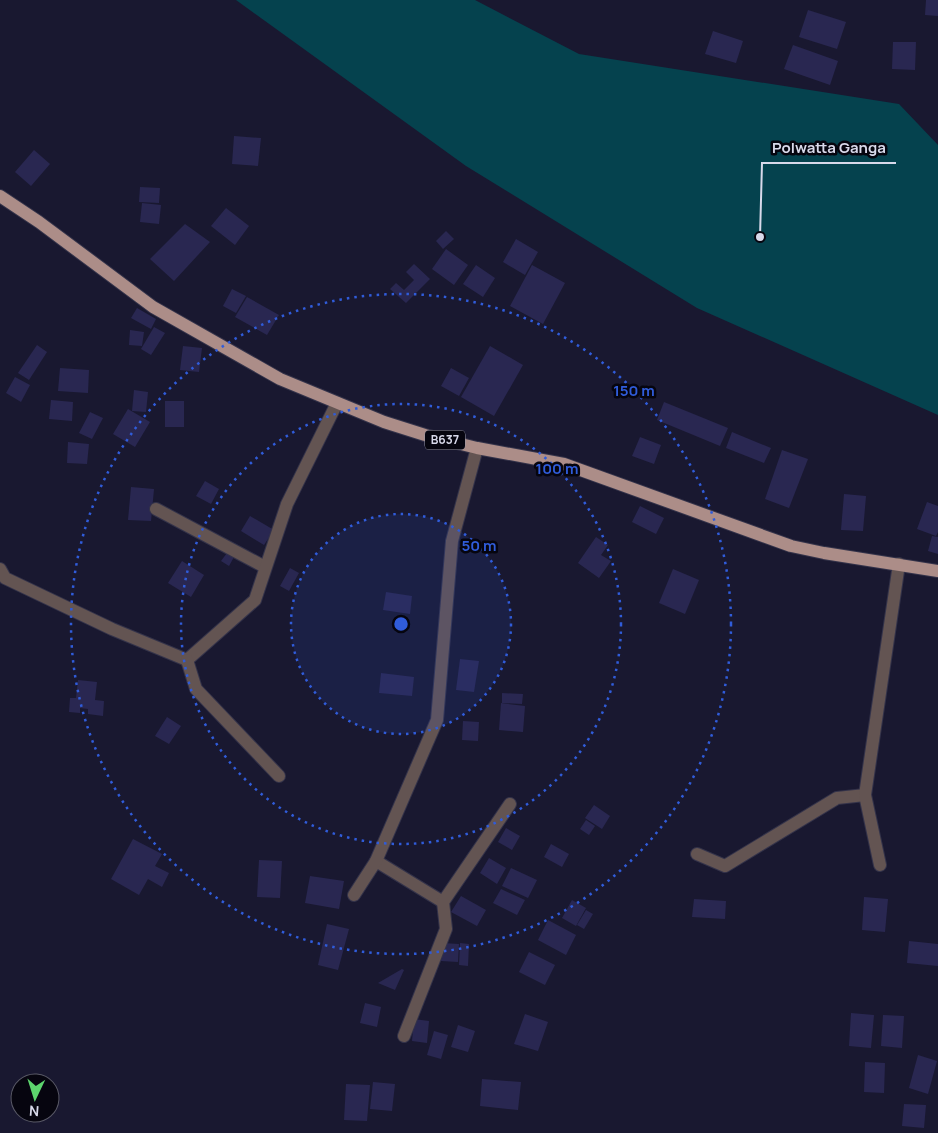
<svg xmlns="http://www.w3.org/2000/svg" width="938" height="1133" viewBox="0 0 938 1133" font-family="Manrope,sans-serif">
<rect width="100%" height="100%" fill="#191830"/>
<!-- water -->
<polygon fill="#05424e" points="236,0 475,0 579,54 899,104 938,145 938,415 697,308 466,166"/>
<!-- building -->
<g fill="#292751">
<polygon points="926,0 938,0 938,16 925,15"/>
<polygon points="808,10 846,22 837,49 799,37"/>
<polygon points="713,31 743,41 736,63 705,54"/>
<polygon points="893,42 916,42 915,70 892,69"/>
<polygon points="793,45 838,61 830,85 784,69"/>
<polygon points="234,136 261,138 258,166 232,164"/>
<polygon points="34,150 50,164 31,186 15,172"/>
<polygon points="140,187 160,188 159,203 139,202"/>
<polygon points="142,203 161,205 159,224 140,222"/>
<polygon points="226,208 249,226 235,245 211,226"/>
<polygon points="185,224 210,242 174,281 150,259"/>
<polygon points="446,231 454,239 443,249 436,241"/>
<polygon points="516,239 538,252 525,275 503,262"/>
<polygon points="446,249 468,265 454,285 432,269"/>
<polygon points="414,264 430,279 406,303 390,289 396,283 404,290 414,280 406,272"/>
<polygon points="476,265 495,278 483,297 463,284"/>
<polygon points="532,265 565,283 543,324 510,306"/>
<polygon points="232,289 246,296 236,313 223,306"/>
<polygon points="247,297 279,315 267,335 235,317"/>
<polygon points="137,308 156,319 151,329 131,318"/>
<polygon points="154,327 165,333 151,355 141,349"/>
<polygon points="130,330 144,332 142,346 129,345"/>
<polygon points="37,345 47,352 29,380 18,373"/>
<polygon points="183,346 202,348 199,372 180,370"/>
<polygon points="490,346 523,365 494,416 461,397"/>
<polygon points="60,368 89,370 88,393 58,391"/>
<polygon points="451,368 469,378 459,396 441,386"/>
<polygon points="15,377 30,385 21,402 6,393"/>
<polygon points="134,390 148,392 146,412 132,411"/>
<polygon points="51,400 73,402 72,421 49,419"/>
<rect x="165" y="401" width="19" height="26"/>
<polygon points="664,402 728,428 720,446 657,420"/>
<polygon points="128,409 150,422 135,447 113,434"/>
<polygon points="90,412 103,418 92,439 79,433"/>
<polygon points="732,432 771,448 764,463 726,448"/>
<polygon points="640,437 661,445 654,464 632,456"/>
<polygon points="68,442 89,444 87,464 67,463"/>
<polygon points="782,450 808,459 789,508 765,499"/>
<polygon points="205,481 219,489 211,504 196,496"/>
<polygon points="131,487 154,489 151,521 128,520"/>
<polygon points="844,494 866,496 863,531 841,530"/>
<polygon points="927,502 938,506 938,532 936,536 917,529"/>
<polygon points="640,506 664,518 656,534 632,522"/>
<polygon points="250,516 274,530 264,545 241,531"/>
<polygon points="932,536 938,537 938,554 928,551"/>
<polygon points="596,537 608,545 601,555 611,561 599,578 578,563"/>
<polygon points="227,553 234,557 229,566 221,561"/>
<polygon points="182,561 204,575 191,597 168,583"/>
<polygon points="290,568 299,573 289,591 280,586"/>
<polygon points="673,569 699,580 685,614 659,603"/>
<polygon points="386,592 412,596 410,614 383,610"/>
<polygon points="460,659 479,661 474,692 456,690"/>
<polygon points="381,673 414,677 412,696 379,693"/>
<polygon points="78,680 97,682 95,700 104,701 103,716 88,714 88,709 80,708 80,713 69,712 70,698 76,698"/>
<polygon points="502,693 523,694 522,704 502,703"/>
<polygon points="501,703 525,706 523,732 499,730"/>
<polygon points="167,717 181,726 169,744 155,736"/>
<polygon points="463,721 479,722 478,741 462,740"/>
<polygon points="594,805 610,816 602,829 585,818"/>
<polygon points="586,820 595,826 589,835 580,829"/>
<polygon points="506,828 520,836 512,850 498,842"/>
<polygon points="133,839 162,854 155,866 169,873 162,887 148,879 139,895 111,879"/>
<polygon points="551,844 569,854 562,867 544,857"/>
<polygon points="489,858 506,868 497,884 480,873"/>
<polygon points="259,860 282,861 280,898 257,897"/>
<polygon points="511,868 537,880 528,898 502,886"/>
<polygon points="310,876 344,881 339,909 305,903"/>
<polygon points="501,889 525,900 517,915 493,903"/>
<polygon points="461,896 486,910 477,926 451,912"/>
<polygon points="864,897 888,899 885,932 862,930"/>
<polygon points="694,899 726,901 725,919 692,917"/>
<polygon points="572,900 586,908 576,926 562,918"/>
<polygon points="586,910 593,914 584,929 577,925"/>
<polygon points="548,920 576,935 566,955 538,940"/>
<polygon points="327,924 349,929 338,970 318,965"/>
<polygon points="909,941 938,944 938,966 907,963"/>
<polygon points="443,943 459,944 458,962 441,961"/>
<polygon points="460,943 469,944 468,966 459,965"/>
<polygon points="529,952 555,965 545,985 519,972"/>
<polygon points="402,969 404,970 395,990 378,983"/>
<polygon points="365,1003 381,1007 377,1027 360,1023"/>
<polygon points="851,1013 874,1015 871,1048 849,1046"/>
<polygon points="525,1014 548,1022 538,1051 514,1044"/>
<polygon points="883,1015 904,1016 902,1048 881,1046"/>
<polygon points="414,1019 429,1021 427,1043 412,1041"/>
<polygon points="458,1025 475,1031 468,1052 451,1047"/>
<polygon points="434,1031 448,1035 441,1059 427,1055"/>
<polygon points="918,1055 937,1061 928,1094 909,1088"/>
<polygon points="865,1062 885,1063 884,1093 864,1092"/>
<polygon points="482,1079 521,1082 518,1110 480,1106"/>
<polygon points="373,1082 395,1084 392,1111 370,1109"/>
<polygon points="346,1084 370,1085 367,1121 344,1120"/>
<polygon points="904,1104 926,1105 924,1128 902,1126"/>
</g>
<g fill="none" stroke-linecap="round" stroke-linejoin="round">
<defs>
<g id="minor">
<polyline points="156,509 265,567"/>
<polyline points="0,569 5,578 112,629 187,660"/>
<polyline points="187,660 255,600 287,504 337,403"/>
<polyline points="187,660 196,689 279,776"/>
<polyline points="697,854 725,866 837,798 865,795"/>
<polyline points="376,861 443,902"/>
<polyline points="880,865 865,795 899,564"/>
<polyline points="354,895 376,861 437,720 452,541 477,448"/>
<polyline points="404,1036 446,929 443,902 510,804"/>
</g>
<polyline id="primary" points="0,196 39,222 153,307 280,379 384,422 425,435 477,448 564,464 791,546 824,553 938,571"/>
</defs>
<!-- minor casing -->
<use href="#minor" stroke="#34334a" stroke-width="14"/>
<!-- primary casing -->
<use href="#primary" stroke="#34334a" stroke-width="14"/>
<!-- minor -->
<use href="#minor" stroke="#635452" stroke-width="12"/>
<!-- primary -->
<use href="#primary" stroke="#ac8d88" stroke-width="12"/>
</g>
<!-- distance rings -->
<circle cx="401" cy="624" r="110" fill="#305cda" fill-opacity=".12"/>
<g fill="none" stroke="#305cda" stroke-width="2.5" stroke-dasharray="2.5 5">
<circle cx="401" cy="624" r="110"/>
<circle cx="401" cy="624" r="220"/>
<circle cx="401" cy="624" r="330"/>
</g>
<g text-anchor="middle" stroke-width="5" stroke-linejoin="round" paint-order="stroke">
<!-- shield labels -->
<rect fill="#06050f" stroke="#9999a8" stroke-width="1" x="425" y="430.5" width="40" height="19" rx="4"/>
<g font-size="12" font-weight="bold" fill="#d8d9ea">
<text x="445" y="444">B637</text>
</g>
</g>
<circle cx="401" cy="624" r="8" fill="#305cda" stroke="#06050f" stroke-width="2.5"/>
<g font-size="15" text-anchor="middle" font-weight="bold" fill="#305cda" stroke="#06050f" stroke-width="5" stroke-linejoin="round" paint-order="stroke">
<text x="634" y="396">150 m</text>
<text x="557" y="474">100 m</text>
<text x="479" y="551">50 m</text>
</g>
<!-- callouts -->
<path fill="none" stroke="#d8d9ea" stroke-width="2" d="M760 237L762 163H896"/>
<circle fill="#d8d9ea" stroke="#06050f" stroke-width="2" cx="760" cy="237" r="5"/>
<g font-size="15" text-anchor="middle" font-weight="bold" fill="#d8d9ea" stroke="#06050f" stroke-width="5" stroke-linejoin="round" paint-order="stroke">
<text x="829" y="153">Polwatta Ganga</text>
</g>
<!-- north arrow -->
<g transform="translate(35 1098) rotate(184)"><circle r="24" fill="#06050f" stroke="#5a5a67"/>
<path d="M0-4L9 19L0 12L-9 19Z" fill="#5cd56d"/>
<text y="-8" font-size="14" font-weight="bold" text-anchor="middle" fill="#d8d9ea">N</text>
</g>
</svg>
